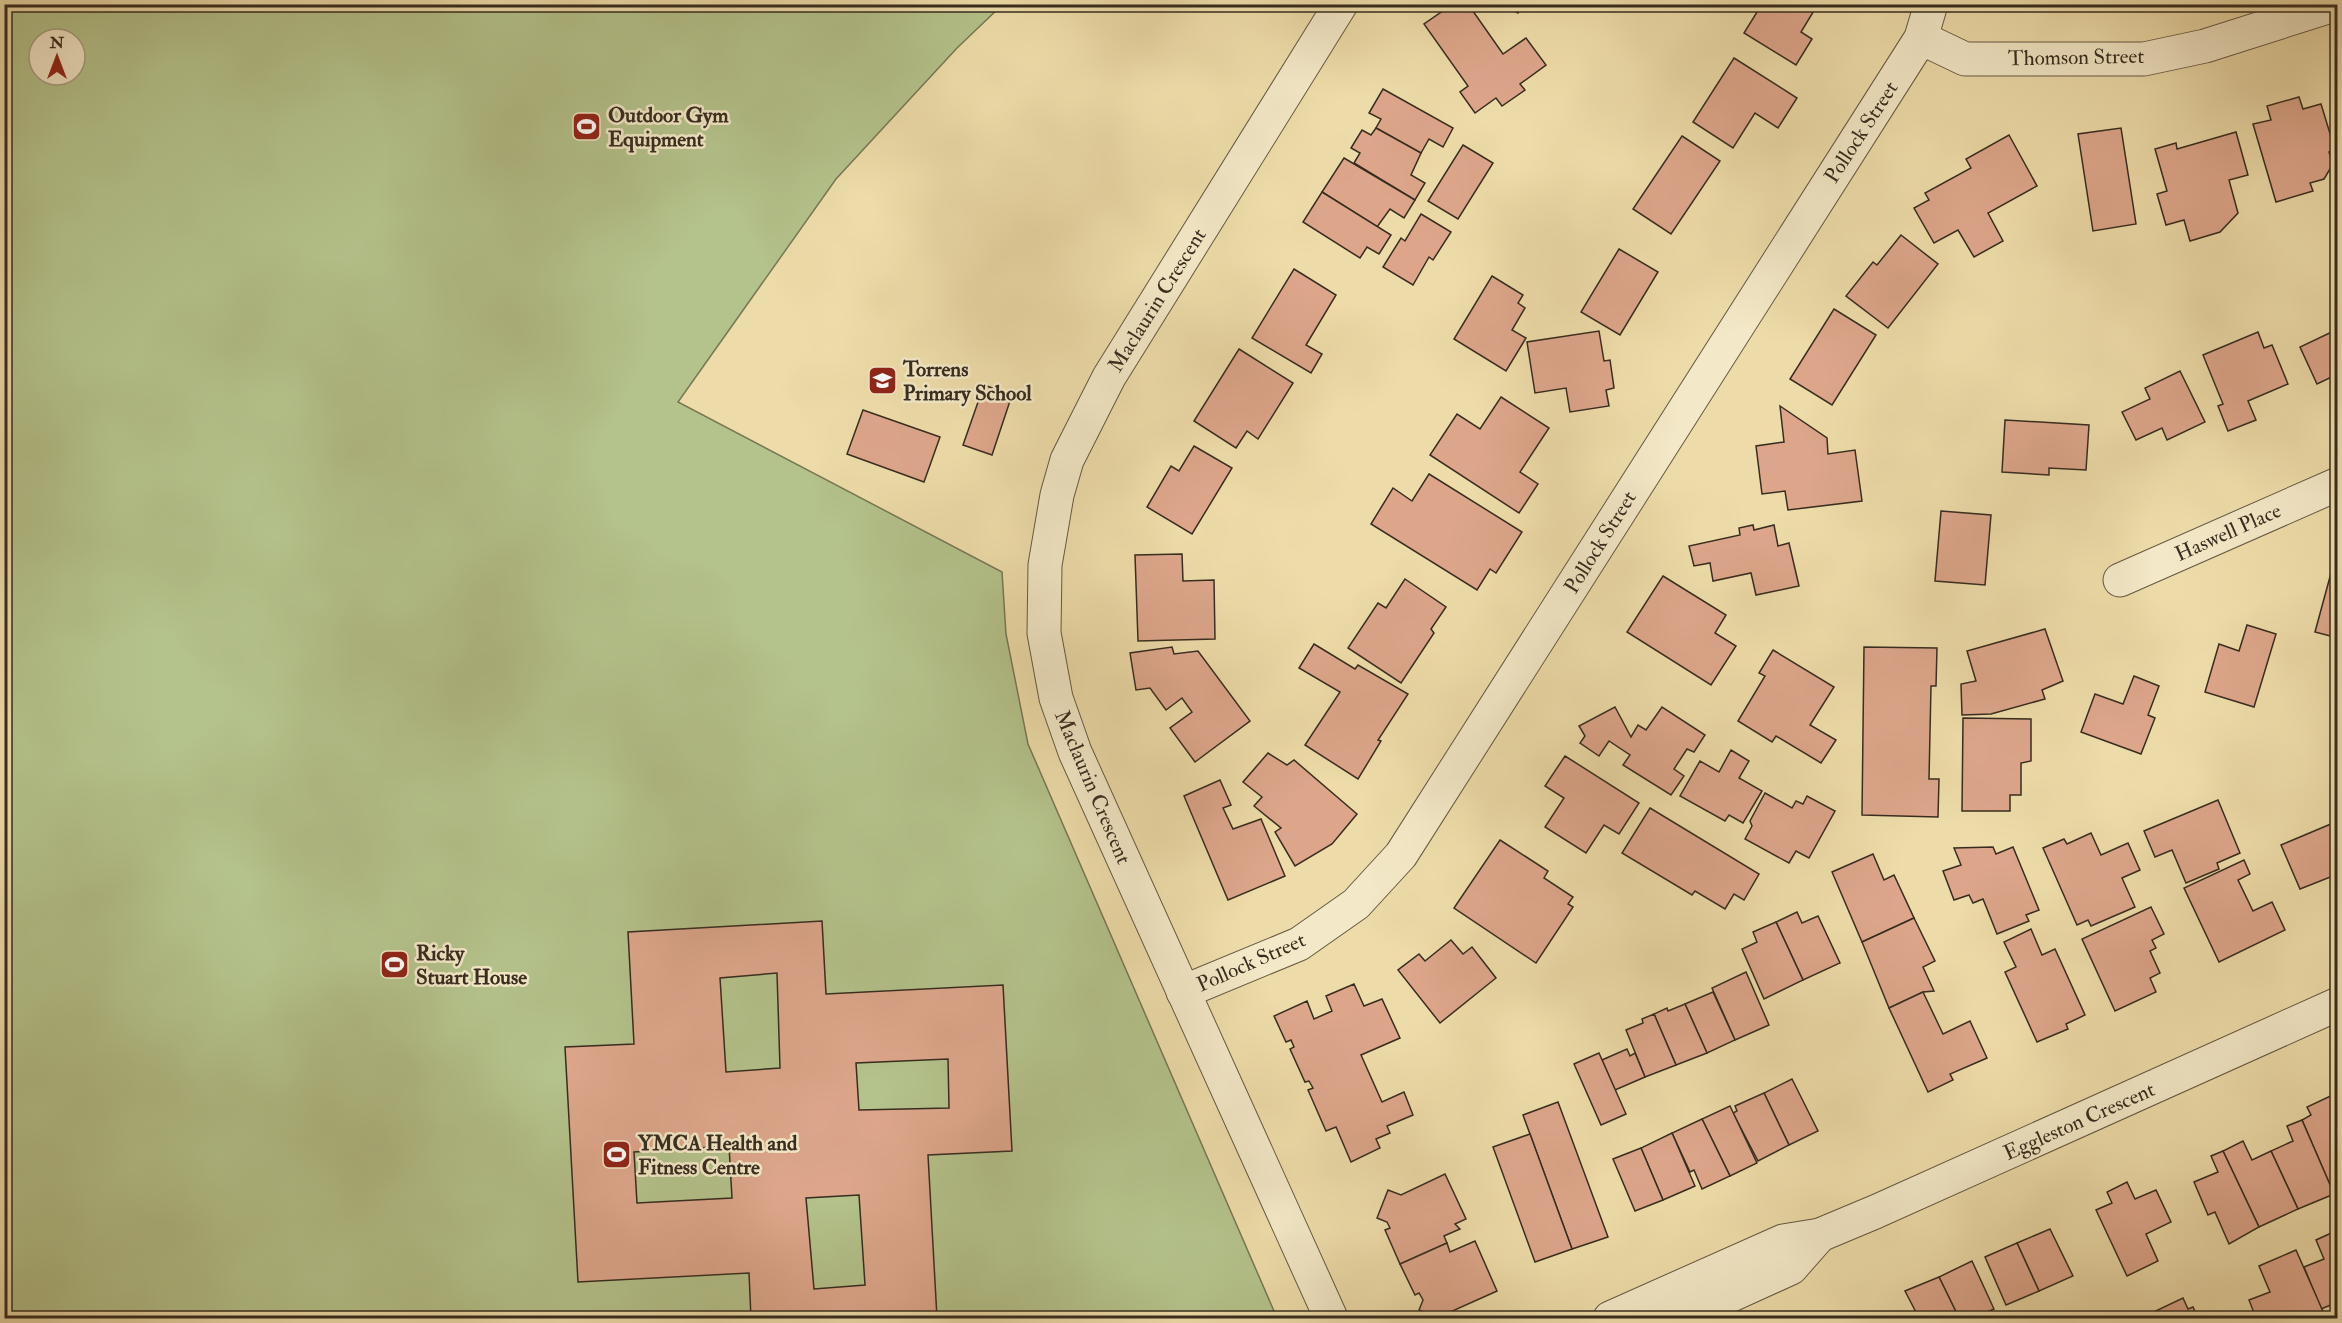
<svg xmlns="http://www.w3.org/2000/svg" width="2342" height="1323" viewBox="0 0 2342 1323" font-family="'IM FELL Double Pica',serif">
<rect width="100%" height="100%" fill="#eddca9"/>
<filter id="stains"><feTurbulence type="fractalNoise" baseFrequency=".00333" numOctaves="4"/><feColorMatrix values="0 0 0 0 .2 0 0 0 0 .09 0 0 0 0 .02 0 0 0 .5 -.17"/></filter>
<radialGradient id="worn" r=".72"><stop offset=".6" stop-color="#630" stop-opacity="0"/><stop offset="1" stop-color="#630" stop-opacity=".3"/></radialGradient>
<!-- green -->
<path fill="#b4c28b" stroke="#767755" stroke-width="1.5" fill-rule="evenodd" d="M4,5H1002L957,48L836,179L678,402L1002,572L1006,634L1028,744L1277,1318H5ZM39,39H75V75H39Z"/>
<!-- building -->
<g fill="#dda68b" stroke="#372c1f" stroke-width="1.5" fill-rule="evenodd">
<polygon points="1453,4 1468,4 1503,54 1526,38 1546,65 1520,84 1525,90 1502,106 1496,98 1475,113 1460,92 1468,86 1424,24"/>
<polygon points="1499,4 1522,4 1518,13"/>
<polygon points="1762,4 1818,4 1801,32 1812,39 1796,65 1744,33"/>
<polygon points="1734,58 1797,98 1778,128 1755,113 1733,148 1693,122"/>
<polygon points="1383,89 1453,128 1443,147 1429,139 1421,153 1376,128 1381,119 1369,113"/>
<polygon points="2299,97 2303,109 2321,104 2335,150 2329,152 2333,164 2324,179 2310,183 2313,191 2276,202 2253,124 2271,120 2267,106"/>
<polygon points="1376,128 1421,153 1411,175 1425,183 1415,200 1354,163 1360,153 1351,148 1362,130 1371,135"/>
<polygon points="2121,128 2136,224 2093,231 2078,134"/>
<polygon points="2236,132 2248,175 2229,180 2238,213 2220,232 2190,241 2184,220 2166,225 2157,194 2167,191 2155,149 2176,143 2177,149"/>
<polygon points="2009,135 2037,186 1988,213 2003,241 1974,257 1958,230 1934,243 1914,208 1929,200 1925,193 1971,168 1966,159"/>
<polygon points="1682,136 1720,161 1671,234 1633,209"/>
<polygon points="1463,145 1493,163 1458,219 1428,201"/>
<polygon points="1344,158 1415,200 1404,218 1390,209 1377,227 1322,192"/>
<polygon points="1322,192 1391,235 1379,254 1367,247 1360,258 1303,222"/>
<polygon points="1421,214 1451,232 1433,260 1429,257 1413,285 1383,267 1401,238 1405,241"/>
<polygon points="1901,235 1938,264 1888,328 1846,296 1873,262 1877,265"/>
<polygon points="1619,249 1658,272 1620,335 1581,312"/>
<polygon points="1294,269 1336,295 1306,345 1322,354 1311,373 1252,338"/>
<polygon points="1492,276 1523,295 1518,303 1525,308 1512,330 1526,338 1506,371 1454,339"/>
<polygon points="1834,309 1876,335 1832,405 1790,379"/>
<polygon points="2338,329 2338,374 2317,384 2300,347"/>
<polygon points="1599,331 1604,361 1610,360 1614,388 1606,390 1609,406 1570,412 1566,388 1535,393 1527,342"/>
<polygon points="2258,332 2264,348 2272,345 2288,384 2248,401 2256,420 2228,431 2218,406 2223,404 2203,355"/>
<polygon points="1239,349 1293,383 1258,439 1247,431 1236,448 1194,421"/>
<polygon points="2180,371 2205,422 2167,440 2162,428 2136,440 2122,412 2150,399 2145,388"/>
<polygon points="984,385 1012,395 992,455 963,445"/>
<polygon points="1501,397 1549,428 1520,472 1538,484 1519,513 1430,455 1457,414 1480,429"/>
<polygon points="1780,406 1827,438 1828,454 1855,450 1862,501 1788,510 1785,491 1762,494 1756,446 1784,442"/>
<polygon points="863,410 940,437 924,482 847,454"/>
<polygon points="2005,420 2089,425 2086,470 2049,468 2049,475 2002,472"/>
<polygon points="1194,446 1232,468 1192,534 1147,507 1171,466 1179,471"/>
<polygon points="1429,474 1522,532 1496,573 1490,569 1477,590 1371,524 1393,488 1412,501"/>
<polygon points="1941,511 1991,515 1985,585 1935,581"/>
<polygon points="1753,525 1754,530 1774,525 1778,546 1789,543 1799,586 1756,595 1751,573 1713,581 1710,563 1694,566 1689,546 1740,535 1739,528"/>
<polygon points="1182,554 1183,581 1214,580 1215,639 1138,641 1135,555"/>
<polygon points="2334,562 2338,563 2338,638 2315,632"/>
<polygon points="1663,576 1726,615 1715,633 1736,646 1711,685 1627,632"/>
<polygon points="1405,579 1446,607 1431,629 1434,633 1401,683 1348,648 1378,603 1386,608"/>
<polygon points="2247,625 2276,634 2254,707 2205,692 2219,644 2239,651"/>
<polygon points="2045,629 2063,681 2042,690 2045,699 1991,714 1962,715 1961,684 1976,681 1967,651"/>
<polygon points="1314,644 1355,669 1358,665 1408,694 1378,740 1381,741 1358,779 1305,745 1340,692 1299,668"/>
<polygon points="1172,647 1174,654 1198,651 1250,721 1195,762 1170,728 1192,712 1182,698 1166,710 1150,688 1136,690 1130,653"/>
<polygon points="1864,647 1937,648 1936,686 1931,686 1929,779 1939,779 1938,817 1862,815"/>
<polygon points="1773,650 1834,687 1810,725 1836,740 1821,763 1776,736 1772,742 1738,721 1765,676 1759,673"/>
<polygon points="2134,676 2159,686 2148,715 2155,718 2141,754 2081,732 2095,694 2123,704"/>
<polygon points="1615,707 1631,737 1638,725 1646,730 1662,707 1705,735 1694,752 1687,749 1674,769 1684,776 1671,795 1623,765 1630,755 1609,741 1599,756 1580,743 1585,736 1579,726"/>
<polygon points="1963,718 2031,719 2031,761 2021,763 2021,795 2010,795 2010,811 1962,811"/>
<polygon points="1731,750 1749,761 1739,778 1762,791 1743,823 1729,815 1725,821 1680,796 1700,761 1719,772"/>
<polygon points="1268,753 1287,765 1294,760 1357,814 1332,844 1295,866 1275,832 1281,828 1254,806 1262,797 1243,782"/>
<polygon points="1565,756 1639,803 1619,834 1604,825 1586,853 1545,827 1564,798 1545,786"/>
<polygon points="1220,780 1231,805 1223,808 1233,829 1261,819 1285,876 1228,900 1184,796"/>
<polygon points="1765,793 1792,808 1796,801 1803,804 1807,796 1835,811 1809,858 1796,851 1789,863 1745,839 1752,826 1750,821"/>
<polygon points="2218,800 2240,853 2217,863 2219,869 2186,883 2172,850 2155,857 2144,831"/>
<polygon points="1650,808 1759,874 1744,900 1734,894 1725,909 1695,891 1692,895 1622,853"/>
<polygon points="2338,821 2338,874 2300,889 2281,845"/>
<polygon points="2091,833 2101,855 2128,843 2140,870 2122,878 2135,907 2091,926 2088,920 2077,925 2043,848 2064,839 2067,844"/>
<polygon points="1500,840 1548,871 1544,878 1573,897 1568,904 1573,907 1536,963 1454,908"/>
<polygon points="1993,847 1996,854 2013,847 2039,910 2026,915 2029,921 1997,934 1983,899 1973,903 1969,895 1954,900 1943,871 1961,865 1954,848"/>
<polygon points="1873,854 1884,880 1894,875 1914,918 1862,942 1832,872"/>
<polygon points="2244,860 2250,874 2238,880 2253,911 2272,902 2285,930 2219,962 2184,888"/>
<polygon points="2151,907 2164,934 2152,940 2156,948 2150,951 2160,973 2150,978 2156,992 2115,1011 2082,939"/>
<polygon points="1797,912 1802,923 1818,916 1840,963 1803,980 1776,922"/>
<polygon points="1914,918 1935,961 1923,967 1934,991 1923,992 1889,1008 1862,942"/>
<path d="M822,921L826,994L1003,985L1012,1151L928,1155L937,1318H751L749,1273L578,1282L565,1047L634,1044L628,932ZM777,973L780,1068L726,1072L720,978ZM948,1059L949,1108L859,1110L856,1063ZM729,1146L732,1198L637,1203L634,1152ZM859,1195L865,1285L814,1289L806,1198Z"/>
<polygon points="1776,922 1803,980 1764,999 1742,949 1757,942 1753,932"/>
<polygon points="2031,929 2042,955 2055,949 2085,1015 2066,1024 2068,1029 2037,1042 2005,972 2016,967 2004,942"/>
<polygon points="1451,940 1463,954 1472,947 1496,978 1440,1023 1398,970 1419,954 1425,961"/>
<polygon points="1746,972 1769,1025 1735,1040 1712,988"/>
<polygon points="1354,984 1364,1006 1382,999 1400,1038 1361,1055 1382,1102 1404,1092 1413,1115 1387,1126 1390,1133 1376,1139 1380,1148 1351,1162 1336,1127 1326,1131 1308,1090 1313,1088 1309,1081 1305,1082 1290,1049 1294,1047 1291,1040 1286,1042 1274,1016 1307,1001 1314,1019 1332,1011 1326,996"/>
<polygon points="1713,992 1735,1040 1707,1053 1685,1004"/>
<polygon points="1923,992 1943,1034 1970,1021 1987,1058 1950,1074 1953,1080 1928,1092 1889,1008"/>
<polygon points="1685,1004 1707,1053 1676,1065 1654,1014 1667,1008 1668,1011"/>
<polygon points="1654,1014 1676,1065 1645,1077 1626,1030 1643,1023 1642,1019"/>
<polygon points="1627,1049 1630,1056 1635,1053 1645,1077 1615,1090 1602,1060"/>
<polygon points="1599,1053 1626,1114 1601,1125 1574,1064"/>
<polygon points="1792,1079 1818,1131 1789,1145 1764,1093"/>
<polygon points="1764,1093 1789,1145 1758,1161 1733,1113 1737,1111 1735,1106"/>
<polygon points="2337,1093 2338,1193 2334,1194 2302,1120 2311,1115 2307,1107"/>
<polygon points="1558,1102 1608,1237 1572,1249 1523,1115"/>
<polygon points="1730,1106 1757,1163 1730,1176 1702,1119"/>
<polygon points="1702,1119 1730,1176 1702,1189 1694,1170 1690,1172 1672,1133"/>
<polygon points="2302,1120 2334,1194 2298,1209 2271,1151 2293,1141 2287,1126"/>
<polygon points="1672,1133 1695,1186 1663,1200 1641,1148"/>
<polygon points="1530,1134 1572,1249 1535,1262 1493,1147"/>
<polygon points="2243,1141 2252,1160 2271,1151 2298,1209 2259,1227 2223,1151"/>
<polygon points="1641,1148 1663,1200 1635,1211 1613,1159"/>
<polygon points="2223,1151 2259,1227 2229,1244 2215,1212 2208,1215 2194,1182 2218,1172 2211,1156"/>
<polygon points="1445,1174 1466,1219 1455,1224 1460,1229 1444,1236 1447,1243 1400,1264 1385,1230 1390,1228 1387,1222 1377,1218 1388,1190 1401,1195"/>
<polygon points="2127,1182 2135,1199 2156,1190 2171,1222 2146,1234 2158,1261 2127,1276 2096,1210 2112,1203 2107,1192"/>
<polygon points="2050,1229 2073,1276 2039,1291 2017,1243"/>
<polygon points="2338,1230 2338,1302 2321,1309 2304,1267 2324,1259 2316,1240"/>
<polygon points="1475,1241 1497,1291 1450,1312 1447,1318 1439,1318 1419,1310 1423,1300 1419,1293 1415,1295 1400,1264 1447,1243 1450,1252"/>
<polygon points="2017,1243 2039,1291 2006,1305 1985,1257"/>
<polygon points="2296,1250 2325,1316 2319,1318 2256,1318 2249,1300 2270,1292 2259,1266"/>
<polygon points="1972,1261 1994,1309 1973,1318 1959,1318 1939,1277"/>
<polygon points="1939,1277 1959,1318 1919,1318 1905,1291"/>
<polygon points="2183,1298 2188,1309 2193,1307 2198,1318 2146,1318 2145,1316"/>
</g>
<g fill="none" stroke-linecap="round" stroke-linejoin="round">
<defs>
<g id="minor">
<polyline points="1921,38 1965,59 2144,59 2205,46 2337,4"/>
<polyline points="2120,580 2338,484"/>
<polyline points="1183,992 1299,944 1356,904 1401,855 1921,38 1931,4"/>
<polyline points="1331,1318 1075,752 1056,698 1044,633 1045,565 1057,495 1067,460 1109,377 1341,4"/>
<polyline points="1610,1318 1783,1241 1820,1235 1875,1212 2338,1004"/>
<polyline points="1681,1318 1791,1268 1820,1235"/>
</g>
</defs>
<!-- minor casing -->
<use href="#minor" stroke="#645842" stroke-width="35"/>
<!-- minor -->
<use href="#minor" stroke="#f3e8c7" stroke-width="33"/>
</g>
<!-- icons -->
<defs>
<symbol id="stadium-square" viewBox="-11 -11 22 22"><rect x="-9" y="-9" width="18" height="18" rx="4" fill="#8f2418" stroke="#f3e8c7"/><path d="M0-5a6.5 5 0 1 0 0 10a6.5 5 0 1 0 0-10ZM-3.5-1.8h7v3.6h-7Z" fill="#fff"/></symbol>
<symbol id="school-square" viewBox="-11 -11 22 22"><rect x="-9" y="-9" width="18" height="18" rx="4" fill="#8f2418" stroke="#f3e8c7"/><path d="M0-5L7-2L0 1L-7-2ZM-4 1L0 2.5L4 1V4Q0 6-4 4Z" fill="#fff"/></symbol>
</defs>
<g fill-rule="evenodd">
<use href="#stadium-square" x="570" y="110" width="33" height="33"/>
<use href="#school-square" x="866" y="364" width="33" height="33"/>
<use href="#stadium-square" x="378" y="948" width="33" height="33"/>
<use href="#stadium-square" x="600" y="1138" width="33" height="33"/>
</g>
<g text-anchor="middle" stroke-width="5" stroke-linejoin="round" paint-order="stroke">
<!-- street labels -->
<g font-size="21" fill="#372c1f" stroke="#f3e8c7">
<text transform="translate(2076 57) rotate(-1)" y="7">Thomson Street</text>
<text transform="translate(1861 132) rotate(-57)" y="7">Pollock Street</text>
<text transform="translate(1157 300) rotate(-58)" y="7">Maclaurin Crescent</text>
<text transform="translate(2228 532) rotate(-24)" y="7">Haswell Place</text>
<text transform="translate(1600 542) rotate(-58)" y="7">Pollock Street</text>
<text transform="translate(1093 787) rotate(67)" y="7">Maclaurin Crescent</text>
<text transform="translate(1251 962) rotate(-24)" y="7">Pollock Street</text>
<text transform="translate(2079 1121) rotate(-24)" y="7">Eggleston Crescent</text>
</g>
<!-- poi labels -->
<g font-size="21" font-weight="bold" fill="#372c1f" stroke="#f3e8c7" text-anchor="start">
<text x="608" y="122">Outdoor Gym<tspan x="608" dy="24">Equipment</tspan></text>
<text x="903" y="376">Torrens<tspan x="903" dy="24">Primary School</tspan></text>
<text x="416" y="960">Ricky<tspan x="416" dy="24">Stuart House</tspan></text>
<text x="638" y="1150">YMCA Health and<tspan x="638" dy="24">Fitness Centre</tspan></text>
</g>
</g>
<!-- margin -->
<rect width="2342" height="1323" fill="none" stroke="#eddca9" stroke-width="24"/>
<rect x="6" y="6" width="2330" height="1311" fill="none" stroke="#372c1f" stroke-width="3"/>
<rect x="12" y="12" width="2318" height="1299" fill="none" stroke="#372c1f" stroke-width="1.5"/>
<!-- north arrow -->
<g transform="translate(57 57)"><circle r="28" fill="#f3e8c7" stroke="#a89d84" stroke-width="1.5"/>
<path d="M0-4.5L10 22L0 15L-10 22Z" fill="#8f2418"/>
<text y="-9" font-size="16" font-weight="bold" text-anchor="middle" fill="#372c1f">N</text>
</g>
<rect width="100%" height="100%" filter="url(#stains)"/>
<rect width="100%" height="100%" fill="url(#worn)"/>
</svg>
